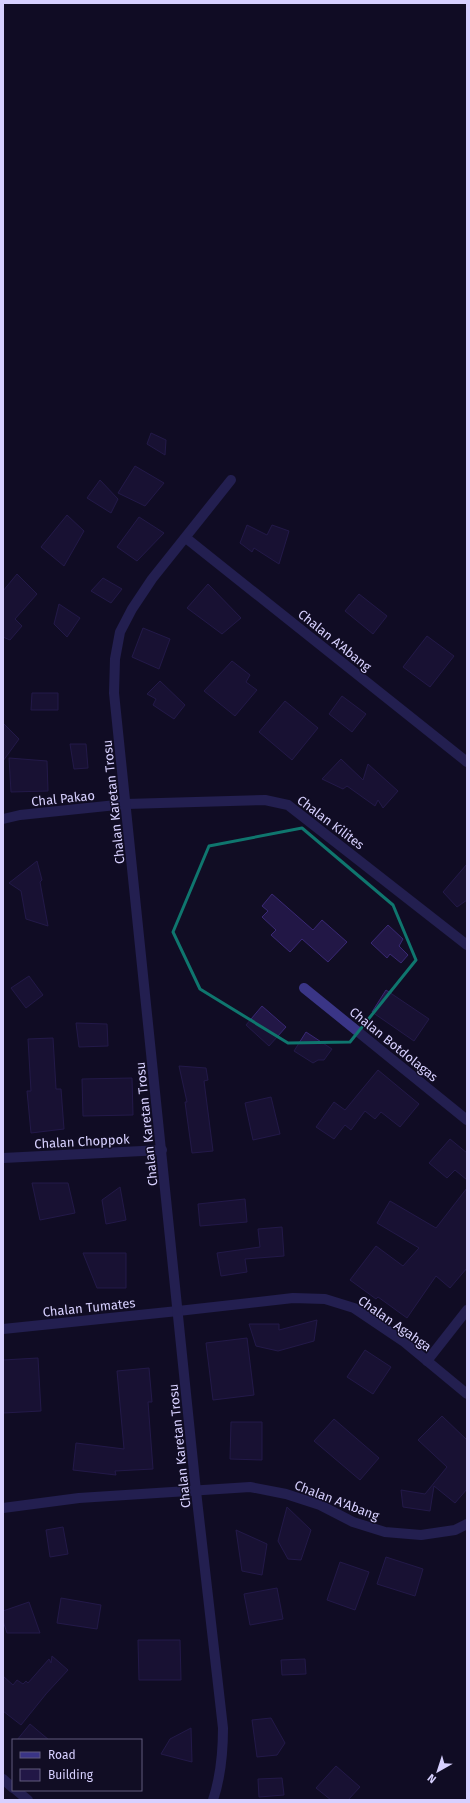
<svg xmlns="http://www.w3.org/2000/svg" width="470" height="1803" viewBox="0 0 470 1803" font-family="'Fira Sans',sans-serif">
<rect width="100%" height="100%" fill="#110d24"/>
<!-- building -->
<g fill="#221746" stroke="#392874">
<polygon points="151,433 166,440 165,455 147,444"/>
<polygon points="135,466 164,483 145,506 118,493"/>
<polygon points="100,480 118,499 111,513 87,498"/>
<polygon points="67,515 84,531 64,566 41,547"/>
<polygon points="139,517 164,533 137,561 117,547"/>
<polygon points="247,525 267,535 272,525 289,531 279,564 254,548 252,552 240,543"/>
<polygon points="17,574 37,594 15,619 22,626 10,640 3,637 3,591"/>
<polygon points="103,578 122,589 111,603 91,591"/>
<polygon points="208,584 241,618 222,634 187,608"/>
<polygon points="359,594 387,616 373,634 345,611"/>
<polygon points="59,604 80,618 67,637 54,624"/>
<polygon points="143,628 170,639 159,669 132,657"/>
<polygon points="427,636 454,656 430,687 403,667"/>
<polygon points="232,661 250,675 246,682 257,690 235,716 204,691"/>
<polygon points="160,681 185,705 174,719 153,705 156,699 147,694"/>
<polygon points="32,693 58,693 58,710 31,710"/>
<polygon points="342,696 366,714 352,732 329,714"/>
<polygon points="285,701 318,728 292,760 259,732"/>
<polygon points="3,723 19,739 3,761"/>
<polygon points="70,744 86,744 88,768 74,769"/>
<polygon points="9,758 47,761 48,791 11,792"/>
<polygon points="341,759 363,780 368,764 398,791 383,808 378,800 375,806 347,786 343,789 322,779"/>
<polygon points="37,861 42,880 40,882 48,926 26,919 21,891 9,883"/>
<polygon points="467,864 467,900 457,907 443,892"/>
<polygon points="272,894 313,930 322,920 347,942 328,962 302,939 290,952 271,935 276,930 262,917 268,911 262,906"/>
<polygon points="388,925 403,939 399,946 408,955 401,963 390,954 387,958 371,943"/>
<polygon points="29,976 43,995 26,1008 11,988"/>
<polygon points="386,990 429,1019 414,1041 372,1012"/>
<polygon points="262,1006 286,1027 269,1046 246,1025"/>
<polygon points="76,1023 107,1024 108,1046 79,1047"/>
<polygon points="306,1032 332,1049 324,1060 318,1060 313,1063 294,1051"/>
<polygon points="53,1038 56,1089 61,1089 64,1129 31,1133 27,1091 31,1091 28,1039"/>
<polygon points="179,1066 206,1068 208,1080 204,1081 213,1151 192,1153 185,1102 187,1102"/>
<polygon points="378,1070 419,1104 400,1127 381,1112 375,1119 365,1111 351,1130 345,1125 334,1139 316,1127 334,1102 345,1110"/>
<polygon points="132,1078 133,1115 83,1116 82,1079"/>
<polygon points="271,1097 280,1134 253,1140 245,1103"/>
<polygon points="450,1139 467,1153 467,1180 455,1170 447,1178 429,1163"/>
<polygon points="32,1183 68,1183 75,1213 40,1220"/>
<polygon points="120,1187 126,1220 106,1224 102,1200"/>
<polygon points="467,1188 467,1268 450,1288 436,1276 407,1318 378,1297 376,1299 350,1280 376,1246 403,1266 419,1248 377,1223 390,1201 436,1228"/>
<polygon points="245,1199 247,1222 200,1226 198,1204"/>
<polygon points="282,1227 284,1256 245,1259 247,1272 221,1276 217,1253 260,1247 258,1229"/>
<polygon points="83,1253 126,1253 126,1288 97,1288"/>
<polygon points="317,1320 314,1341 278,1351 256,1346 249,1324 279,1324 279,1330"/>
<polygon points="247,1338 254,1395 213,1400 206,1343"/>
<polygon points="365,1350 391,1367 373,1394 347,1377"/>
<polygon points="38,1358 41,1411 3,1413 3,1360"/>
<polygon points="149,1368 152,1402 148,1402 153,1469 115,1471 116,1475 73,1470 76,1443 124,1449 117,1371"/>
<polygon points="442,1416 467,1440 467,1489 455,1503 434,1486 430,1511 403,1507 401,1490 425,1494 447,1467 418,1440"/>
<polygon points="334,1419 379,1458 360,1480 314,1441"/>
<polygon points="231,1422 262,1422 262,1460 230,1459"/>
<polygon points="287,1507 311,1530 301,1560 288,1559 278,1541"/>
<polygon points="63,1527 68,1554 50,1557 46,1530"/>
<polygon points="236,1530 267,1544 262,1575 242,1571"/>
<polygon points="386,1557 423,1569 415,1596 377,1584"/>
<polygon points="340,1562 369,1572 355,1610 327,1600"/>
<polygon points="277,1588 283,1619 250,1625 244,1594"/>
<polygon points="61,1598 101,1605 97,1629 57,1623"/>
<polygon points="29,1602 40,1633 7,1633 3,1621 3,1611"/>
<polygon points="138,1640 180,1640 181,1680 139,1680"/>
<polygon points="52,1656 68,1670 45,1695 46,1694 21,1725 3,1711 3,1676 13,1685 17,1680 23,1684 26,1681 28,1683 49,1659 51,1663"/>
<polygon points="305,1659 306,1674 282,1675 281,1660"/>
<polygon points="271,1718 285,1743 277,1755 257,1757 252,1720"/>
<polygon points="30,1724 49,1740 17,1740"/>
<polygon points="191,1728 192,1762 161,1754 170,1739"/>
<polygon points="336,1766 360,1787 348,1800 331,1800 316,1788"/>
<polygon points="282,1778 284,1795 259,1797 258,1779"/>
</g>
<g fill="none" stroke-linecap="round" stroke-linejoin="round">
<!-- minor -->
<g stroke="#3a3586" stroke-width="10">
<polyline points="186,538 467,762"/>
<polyline points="3,819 20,815 126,804 265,800 288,805 467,945"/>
<polyline points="304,988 467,1120"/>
<polyline points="3,1158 162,1150"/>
<polyline points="3,1329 178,1311 293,1298 325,1299 354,1308 403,1341 467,1394"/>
<polyline points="427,1361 467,1310"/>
<polyline points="3,1508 79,1498 250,1487 286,1494 320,1505 353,1522 385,1532 421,1535 455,1530 467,1524"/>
<polyline points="3,1779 13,1788"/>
<polyline points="16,1790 28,1800"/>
<path d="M213,1800C221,1776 223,1754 223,1728L196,1491L114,693L115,659L120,632L132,609L152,579L231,480"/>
</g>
</g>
<!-- marked area -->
<path d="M0 0H470V1803H0ZM302,828L393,905L416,960L350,1042L288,1043L200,989L173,932L209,846Z" fill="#110d24" fill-opacity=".55" fill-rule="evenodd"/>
<path fill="none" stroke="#0f766e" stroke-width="3" stroke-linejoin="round" d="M302,828L393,905L416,960L350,1042L288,1043L200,989L173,932L209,846Z"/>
<g text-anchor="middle" stroke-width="3" stroke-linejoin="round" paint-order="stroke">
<!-- street labels -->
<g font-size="13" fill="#d7d0ff" stroke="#110d24">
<text transform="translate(335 640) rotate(39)" y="5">Chalan A'Abang</text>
<text transform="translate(63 798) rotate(-6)" y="5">Chal Pakao</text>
<text transform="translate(113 802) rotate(-96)" y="5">Chalan Karetan Trosu</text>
<text transform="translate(331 822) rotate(37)" y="5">Chalan Kilites</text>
<text transform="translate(394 1044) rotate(39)" y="5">Chalan Botdolagas</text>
<text transform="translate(146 1124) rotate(-96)" y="5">Chalan Karetan Trosu</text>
<text transform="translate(82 1141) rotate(-3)" y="5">Chalan Choppok</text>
<text transform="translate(89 1307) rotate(-6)" y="5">Chalan Tumates</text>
<text transform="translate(395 1323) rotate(35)" y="5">Chalan Agahga</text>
<text transform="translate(179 1446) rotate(-96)" y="5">Chalan Karetan Trosu</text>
<text transform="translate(337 1500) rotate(21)" y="5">Chalan A'Abang</text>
</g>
</g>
<!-- border -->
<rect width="470" height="1803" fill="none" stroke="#d7d0ff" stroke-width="8"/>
<!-- legend -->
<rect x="12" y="1739" width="130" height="52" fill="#110d24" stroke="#605b7c"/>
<rect x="20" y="1752" width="20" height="6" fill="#3a3586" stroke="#605b7c"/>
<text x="48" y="1759" font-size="12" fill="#d7d0ff">Road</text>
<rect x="20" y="1769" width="20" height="12" fill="#221746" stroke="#605b7c"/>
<text x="48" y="1779" font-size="12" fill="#d7d0ff">Building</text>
<!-- north arrow -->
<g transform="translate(438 1771) rotate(219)" stroke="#110d24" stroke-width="3" paint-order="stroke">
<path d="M0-3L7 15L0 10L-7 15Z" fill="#d7d0ff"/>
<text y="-6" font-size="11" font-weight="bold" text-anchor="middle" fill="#d7d0ff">N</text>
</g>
</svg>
